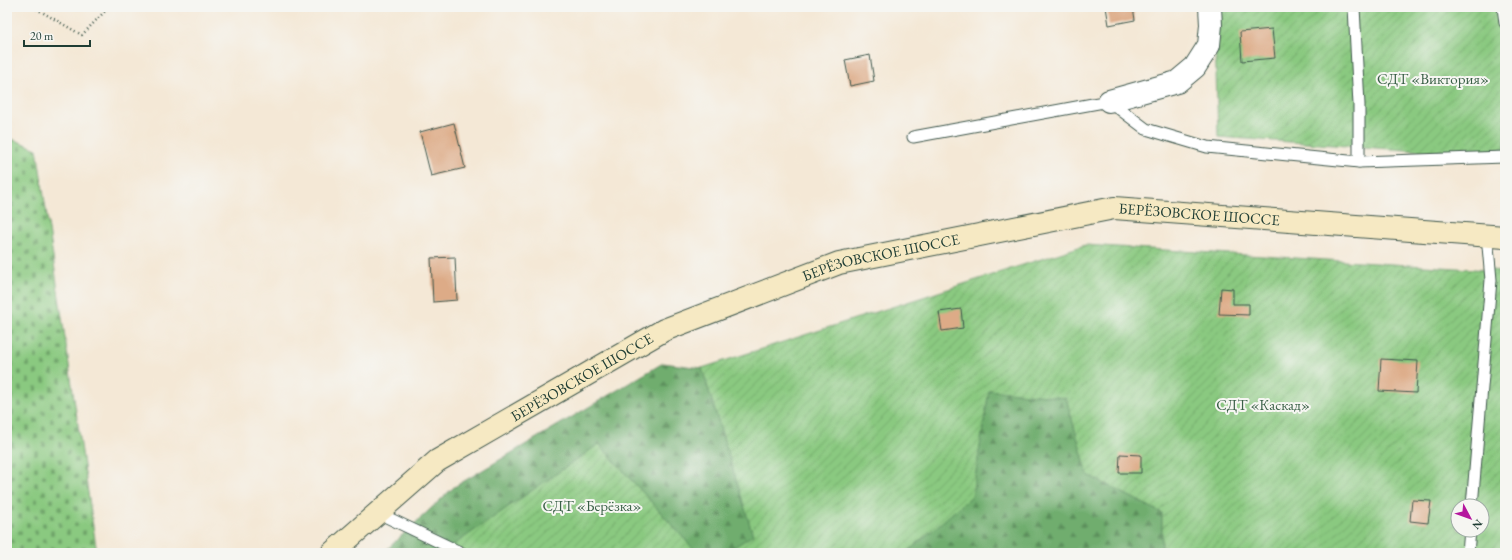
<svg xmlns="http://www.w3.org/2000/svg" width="1512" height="560" viewBox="0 0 1512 560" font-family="'EB Garamond',serif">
<defs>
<pattern id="forest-firs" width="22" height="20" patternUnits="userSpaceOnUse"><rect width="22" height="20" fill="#6fad6e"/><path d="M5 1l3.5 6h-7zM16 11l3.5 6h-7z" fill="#5b8e5b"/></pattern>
<pattern id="cemetery-stones" width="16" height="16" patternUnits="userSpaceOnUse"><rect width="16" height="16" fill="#8ac980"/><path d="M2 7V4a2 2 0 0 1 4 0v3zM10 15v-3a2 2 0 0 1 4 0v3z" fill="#70a46a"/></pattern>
<pattern id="garden-furrows" width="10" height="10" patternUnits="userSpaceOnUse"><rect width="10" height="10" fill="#8ac980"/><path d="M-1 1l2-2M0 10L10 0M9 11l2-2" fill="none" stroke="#70a46a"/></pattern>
</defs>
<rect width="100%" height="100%" fill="#f6f6f2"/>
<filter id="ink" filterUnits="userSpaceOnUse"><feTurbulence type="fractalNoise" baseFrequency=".025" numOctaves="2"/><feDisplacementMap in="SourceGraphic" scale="8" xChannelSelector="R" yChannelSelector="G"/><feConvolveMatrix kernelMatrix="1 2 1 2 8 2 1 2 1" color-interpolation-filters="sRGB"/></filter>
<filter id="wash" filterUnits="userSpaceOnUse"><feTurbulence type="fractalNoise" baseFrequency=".012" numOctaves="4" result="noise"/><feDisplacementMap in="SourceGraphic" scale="16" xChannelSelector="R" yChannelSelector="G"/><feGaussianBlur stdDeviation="0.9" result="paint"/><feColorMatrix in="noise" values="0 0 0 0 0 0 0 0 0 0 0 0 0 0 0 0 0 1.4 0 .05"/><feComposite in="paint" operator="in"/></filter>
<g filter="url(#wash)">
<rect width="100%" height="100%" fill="#f4e8d6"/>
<!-- forest -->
<g fill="url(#forest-firs)" stroke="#477551">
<polygon points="663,363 702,368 753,535 725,553 697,553 599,444 442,553 383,553 454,487"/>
<polygon points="989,390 1066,398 1088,475 1162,513 1162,553 906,553 972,496"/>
</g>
<!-- cemetery -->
<polygon fill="url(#cemetery-stones)" stroke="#54835a" points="7,137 37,149 97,553 7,553"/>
<!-- garden -->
<g fill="url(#garden-furrows)" stroke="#54835a" fill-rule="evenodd">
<polygon points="1214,7 1505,7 1505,157 1218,137"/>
<path d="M1085,245L1505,271V553H1162V513L1088,475L1066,398L989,390L972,496L906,553H725L753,535L702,368ZM1458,506H1482V530H1458Z"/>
<polygon points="599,444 697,553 442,553"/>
</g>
<g id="blocks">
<!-- building -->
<g fill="#ddab87">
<polygon points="1106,7 1133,7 1135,20 1109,25"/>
<polygon points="1272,29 1275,58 1242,61 1240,32"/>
<polygon points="870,55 874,81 850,86 845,60"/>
<polygon points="454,123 465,168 431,176 420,132"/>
<polygon points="455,257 457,300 433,302 431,258"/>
<polygon points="1221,288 1233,289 1233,304 1249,304 1249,315 1219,314"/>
<polygon points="961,309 963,328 942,331 939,312"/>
<polygon points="1381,359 1418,361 1416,393 1379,391"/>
<polygon points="1120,454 1141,455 1141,473 1119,473"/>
<polygon points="1412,500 1431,501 1428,523 1410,521"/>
</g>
</g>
</g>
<g filter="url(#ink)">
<use href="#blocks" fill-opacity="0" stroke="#3f574c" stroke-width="1"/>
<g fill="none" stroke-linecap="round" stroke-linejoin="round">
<defs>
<g id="lane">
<polyline points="1354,7 1359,105 1359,162"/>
<polyline points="1503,7 1505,23"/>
<polyline points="913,137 1109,101 1146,129 1207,147 1359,162 1505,157"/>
<polyline points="1472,506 1491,280 1487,235"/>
<polyline points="378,513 462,553"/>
<polyline points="1468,553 1470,530"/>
</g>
<polyline id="street" points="1109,101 1177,82 1195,67 1209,45 1211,25 1210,7"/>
<g id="secondary">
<path id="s1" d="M332,553L437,461L664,330L839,263L1114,208L1505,237"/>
</g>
</defs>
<!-- lane casing -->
<use href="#lane" stroke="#3f574c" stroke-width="13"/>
<!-- street casing -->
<use href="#street" stroke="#3f574c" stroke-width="24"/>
<!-- secondary casing -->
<use href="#secondary" stroke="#3f574c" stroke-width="24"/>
<!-- path -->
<polyline stroke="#3f574c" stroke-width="2.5" stroke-dasharray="1 3" stroke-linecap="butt" points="33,7 82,35 109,7"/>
<!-- lane -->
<use href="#lane" stroke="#fff" stroke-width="11"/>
<!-- street -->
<use href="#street" stroke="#fff" stroke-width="22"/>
<!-- secondary -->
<use href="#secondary" stroke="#f6e9c3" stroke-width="22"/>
</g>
</g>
<g text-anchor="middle" stroke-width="4" stroke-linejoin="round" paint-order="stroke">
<!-- park labels -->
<g font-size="15" fill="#3a6047" stroke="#f6f6f2">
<text x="1433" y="84">СДТ «Виктория»</text>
<text x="1263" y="410">СДТ «Каскад»</text>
<text x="592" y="511">СДТ «Берёзка»</text>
</g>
<!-- street labels -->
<g font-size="15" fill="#1f3d34" stroke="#f6f6f2">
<text dy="5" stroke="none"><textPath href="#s1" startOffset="955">БЕРЁЗОВСКОЕ ШОССЕ</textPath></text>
<text dy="5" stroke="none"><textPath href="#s1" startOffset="631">БЕРЁЗОВСКОЕ ШОССЕ</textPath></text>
<text dy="5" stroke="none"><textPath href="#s1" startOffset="307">БЕРЁЗОВСКОЕ ШОССЕ</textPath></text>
</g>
</g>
<!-- margin -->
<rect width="1512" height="560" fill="none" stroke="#f6f6f2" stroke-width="24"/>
<!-- north arrow -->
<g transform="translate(1470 518) rotate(131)"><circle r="19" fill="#f6f6f2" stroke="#a0aca6"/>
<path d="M0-3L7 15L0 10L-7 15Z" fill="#b5179e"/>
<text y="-6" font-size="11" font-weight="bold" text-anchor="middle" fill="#1f3d34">N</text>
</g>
<!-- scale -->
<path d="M24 40v6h66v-6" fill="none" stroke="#1f3d34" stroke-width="2"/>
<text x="30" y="40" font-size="12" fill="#1f3d34" stroke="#f6f6f2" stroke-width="3" paint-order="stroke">20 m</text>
</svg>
